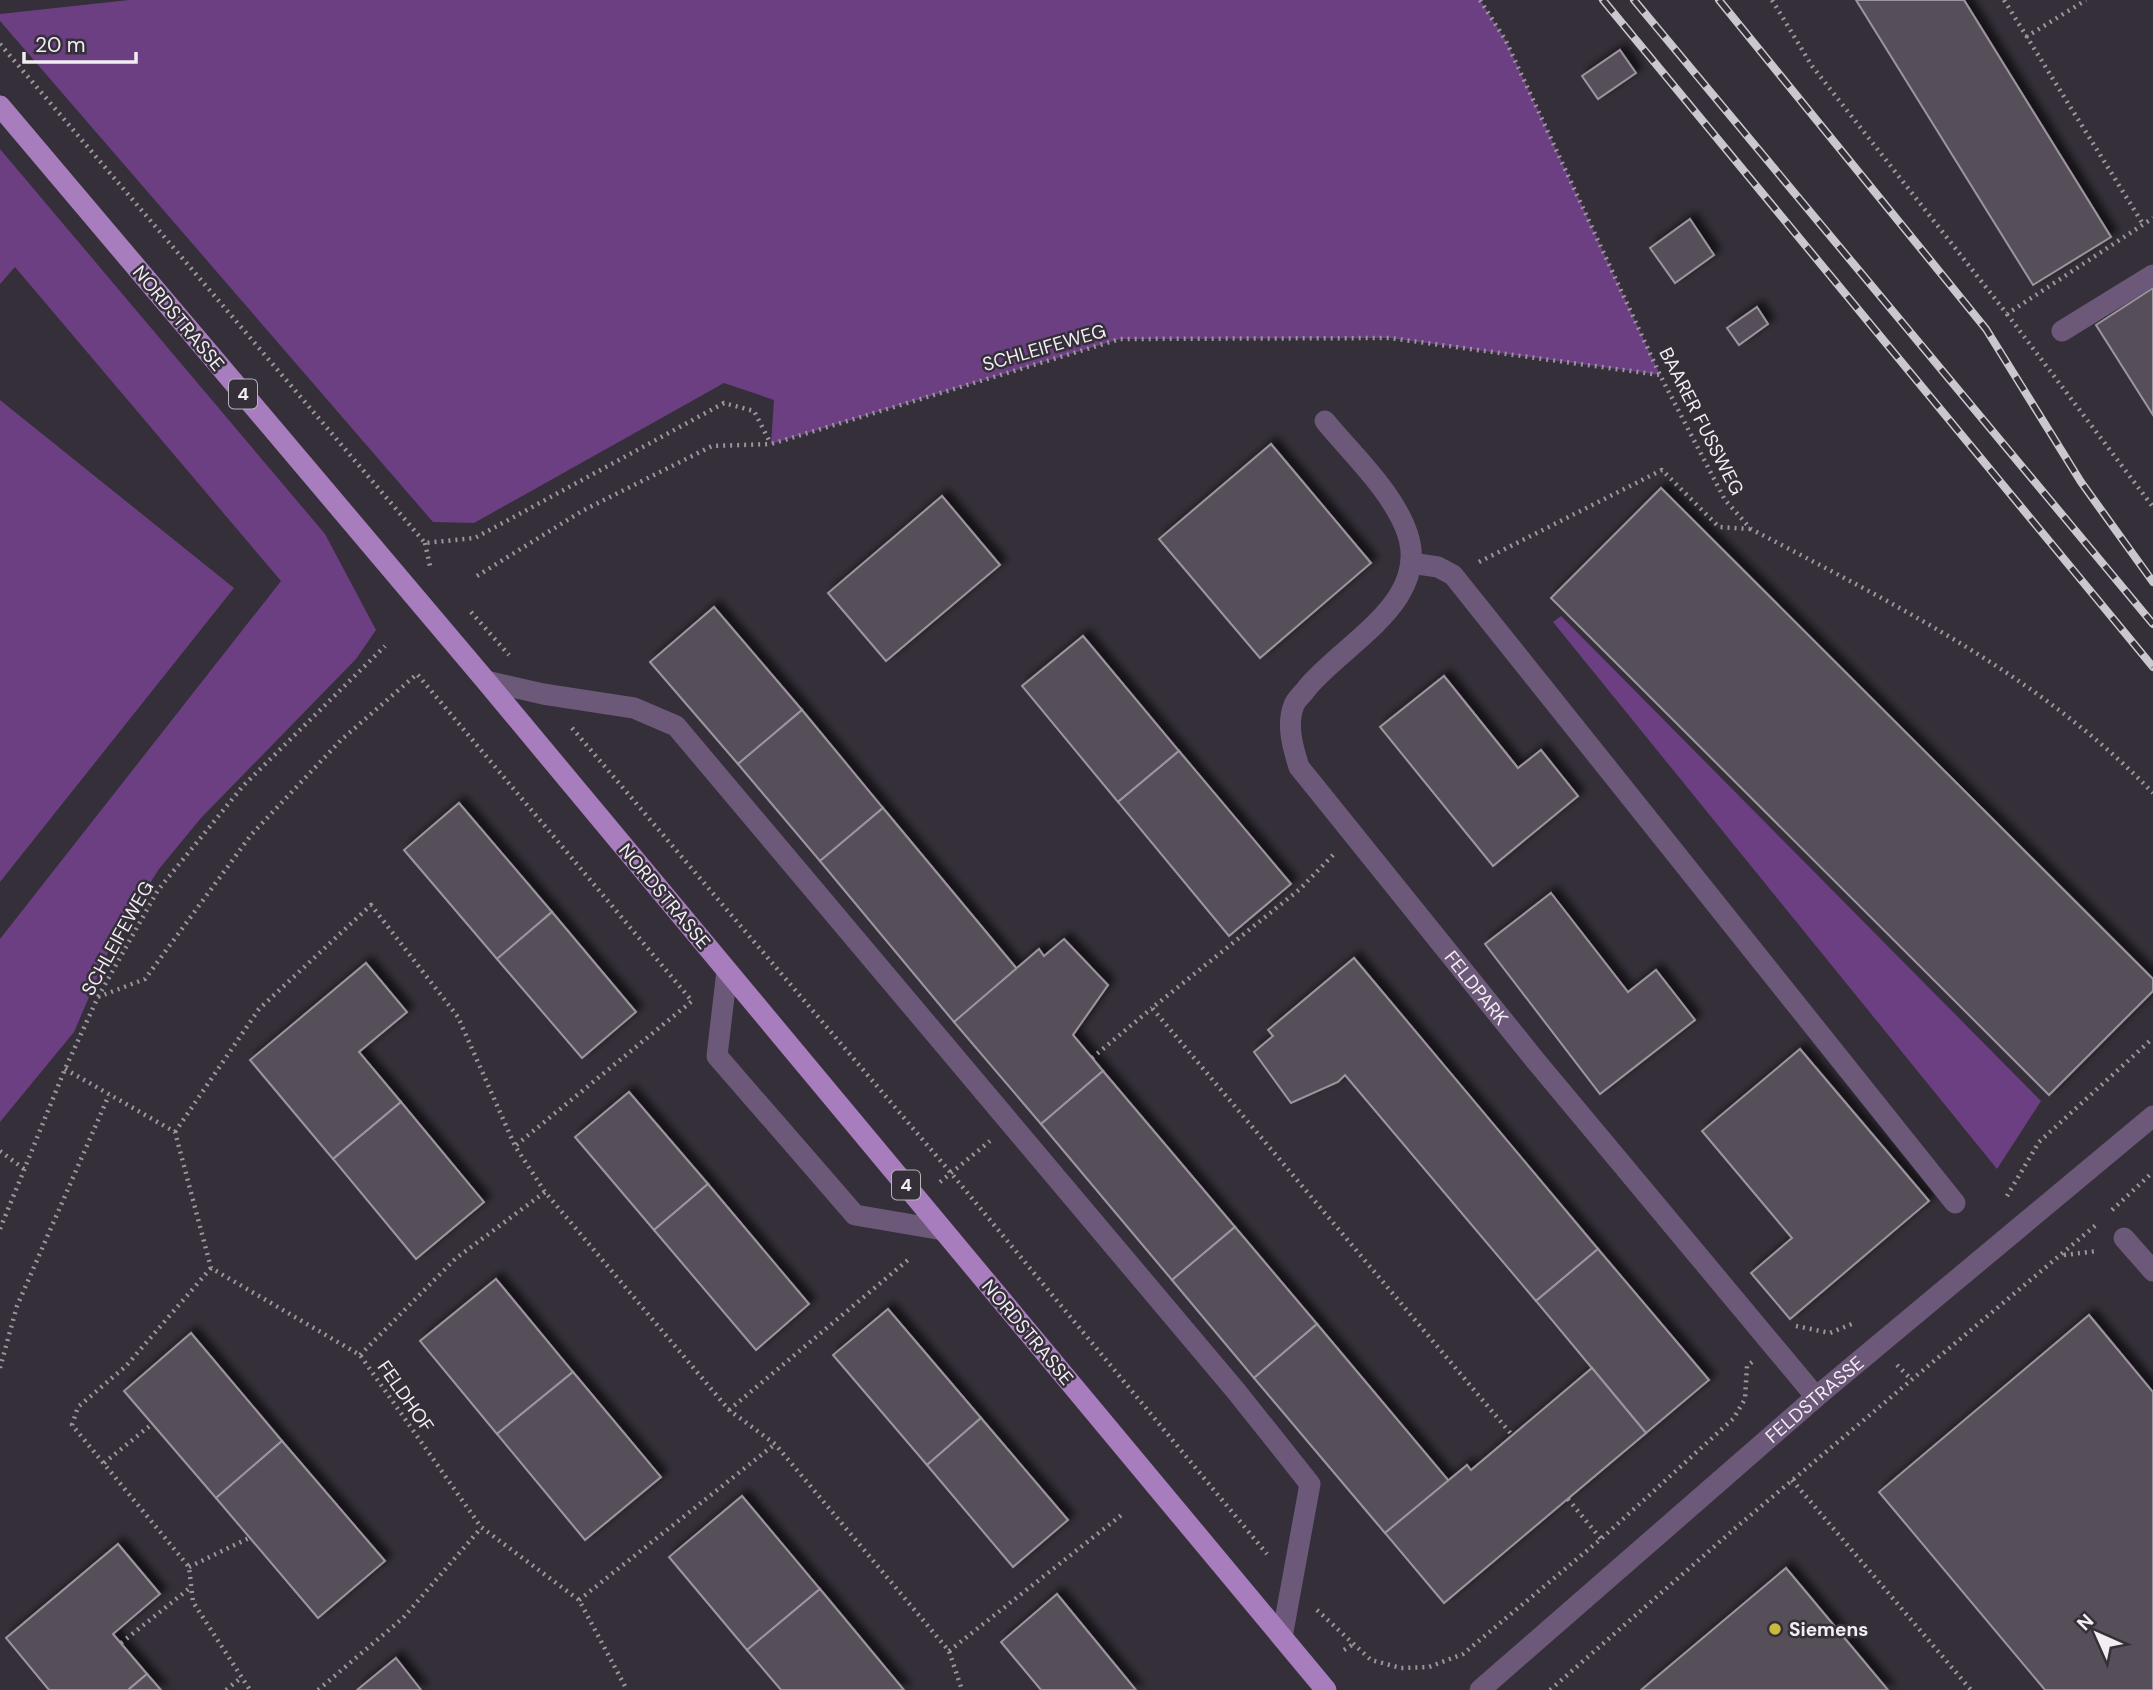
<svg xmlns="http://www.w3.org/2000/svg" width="2153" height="1690" viewBox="0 0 2153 1690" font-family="'DM Sans',sans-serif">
<defs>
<filter id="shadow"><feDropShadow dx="6" dy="-6" stdDeviation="3.5" flood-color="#0009"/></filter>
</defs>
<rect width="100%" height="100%" fill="#342f38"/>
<!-- green -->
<g fill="#6c3f82">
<polygon points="129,0 1480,0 1506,41 1660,375 1390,338 1120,339 771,444 774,400 724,383 474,523 433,522 0,21 0,14"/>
<polygon points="0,149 325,534 376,630 356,659 201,818 159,869 113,941 74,1032 0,1122 0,939 281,581 15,267 0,284"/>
<polygon points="0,400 234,588 0,882"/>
<polygon points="1561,616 2041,1101 1997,1169 1553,622"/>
</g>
<!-- building -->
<g fill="#56505a" stroke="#9c95a0" stroke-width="2" filter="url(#shadow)">
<polygon points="1856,0 1964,0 2111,237 2033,285"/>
<polygon points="1620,50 1636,73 1598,99 1582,76"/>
<polygon points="1690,219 1714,255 1675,283 1650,248"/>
<polygon points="2153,288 2153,415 2096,325"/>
<polygon points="1757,307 1768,324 1739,345 1727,328"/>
<polygon points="1271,444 1371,563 1260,658 1159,539"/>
<polygon points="1661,488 2153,979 2153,991 2049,1095 1551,598"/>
<polygon points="942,496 1000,565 886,661 828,593"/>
<polygon points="714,607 802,710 738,764 650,662"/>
<polygon points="1083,636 1179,751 1118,802 1022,686"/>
<polygon points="1444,676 1518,768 1541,750 1578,796 1493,866 1380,727"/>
<polygon points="802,710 883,808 820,861 738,764"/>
<polygon points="1179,751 1291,884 1229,936 1118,802"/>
<polygon points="459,803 552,912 497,959 404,850"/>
<polygon points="883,808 1017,969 954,1022 820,861"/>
<polygon points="1551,893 1628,992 1656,970 1695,1020 1600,1094 1485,944"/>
<polygon points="552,912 636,1012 582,1058 497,959"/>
<polygon points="1064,939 1108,985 1073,1035 1103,1071 1041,1124 954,1022 1039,949 1044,956"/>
<polygon points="1354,958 1598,1249 1536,1301 1345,1075 1338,1082 1291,1103 1254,1052 1273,1036 1268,1030"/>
<polygon points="366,963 407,1012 359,1052 401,1102 333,1159 250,1060"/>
<polygon points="1800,1049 1929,1201 1790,1319 1751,1273 1792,1238 1702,1131"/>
<polygon points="1103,1071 1235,1227 1172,1280 1041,1124"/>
<polygon points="629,1092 708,1184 654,1230 575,1137"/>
<polygon points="401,1102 484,1202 416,1259 333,1159"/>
<polygon points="708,1184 809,1304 756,1350 654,1230"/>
<polygon points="1235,1227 1317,1324 1254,1378 1172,1280"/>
<polygon points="1598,1249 1709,1380 1646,1433 1536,1301"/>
<polygon points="496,1279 573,1372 497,1434 420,1341"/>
<polygon points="888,1309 981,1418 927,1465 833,1355"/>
<polygon points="2089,1315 2153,1392 2153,1690 2045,1690 1879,1492"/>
<polygon points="1317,1324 1449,1481 1385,1533 1254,1378"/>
<polygon points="191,1333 282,1441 216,1498 124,1391"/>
<polygon points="1592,1368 1646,1433 1444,1603 1385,1533 1467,1465 1471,1470"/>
<polygon points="573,1372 661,1477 585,1540 497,1434"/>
<polygon points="981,1418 1068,1520 1013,1567 927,1465"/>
<polygon points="282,1441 385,1561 318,1618 216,1498"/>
<polygon points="742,1496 820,1589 747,1650 669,1557"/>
<polygon points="118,1544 160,1594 113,1634 147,1674 128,1690 49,1690 6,1638"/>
<polygon points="1786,1568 1888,1690 1641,1690"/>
<polygon points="820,1589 904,1690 781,1690 747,1650"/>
<polygon points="1057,1594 1136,1690 1041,1690 1001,1642"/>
<polygon points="396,1658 421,1690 357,1690"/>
<polygon points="147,1674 161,1690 128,1690"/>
</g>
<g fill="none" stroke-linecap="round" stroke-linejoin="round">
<!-- path -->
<g stroke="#9b969e" stroke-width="4.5" stroke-dasharray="2 5" stroke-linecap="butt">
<path d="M1480,0L1506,41L1660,375L1725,500L1751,529C1894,604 2039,675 2153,793"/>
<polyline points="1772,0 1812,66 2007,314 2153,218"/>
<polyline points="2004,0 2143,224"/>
<polyline points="2026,37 2086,0"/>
<polyline points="0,44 425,543 475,538 724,403 754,411 771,444"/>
<polyline points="2007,314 2153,507"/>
<polyline points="425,543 430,566"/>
<polyline points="1479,562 1662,470 1719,527 1750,529"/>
<polyline points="477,576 582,511 712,446 771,444 1120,339 1390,338 1660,375"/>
<polyline points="471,612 509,655"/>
<polyline points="572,728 951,1173 1267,1554"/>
<polyline points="1333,855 1300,889 1152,1008 1512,1435"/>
<polyline points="98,997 145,979 251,835 341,740 417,674 692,1001 515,1146"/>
<polyline points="1092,1058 1152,1008"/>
<polyline points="65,1069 175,1132 211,1268 360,1355 481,1527 579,1600 627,1690"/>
<polyline points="175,1132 259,1009 371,905 458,1017 515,1146 545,1192 729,1410 775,1444 949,1651 962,1690"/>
<polyline points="0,1151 24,1169"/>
<polyline points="940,1182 990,1141"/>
<polyline points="2007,1196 2039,1142 2153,1038"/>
<polyline points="2112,1210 2153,1172"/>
<polyline points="0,1229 65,1069 98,997 158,890 243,786 385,646"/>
<polyline points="2064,1255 2097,1251"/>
<polyline points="211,1268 126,1366 78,1407 72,1425 189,1567 193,1602 250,1690"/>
<polyline points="1796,1326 1830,1333 1854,1323"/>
<polyline points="360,1355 455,1259 545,1192"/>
<polyline points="1897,1365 1911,1379"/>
<polyline points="0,1368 17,1306 109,1095"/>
<polyline points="729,1410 908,1260"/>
<polyline points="104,1463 152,1424"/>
<polyline points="1792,1480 1971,1690"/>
<polyline points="1568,1499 1601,1539"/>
<polyline points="189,1567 249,1538"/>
<polyline points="579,1600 775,1444"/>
<polyline points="1317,1610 1371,1660 1401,1668 1429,1667 1463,1654 1601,1539 1733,1419 1745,1399 1747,1366 1752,1362"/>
<polyline points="121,1643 191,1587"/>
<polyline points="1344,1650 1352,1645"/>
<polyline points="949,1651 1124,1513"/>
<polyline points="226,1690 242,1677"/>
<polyline points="318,1690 403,1618 481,1528"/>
<polyline points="1550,1690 1740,1524 2096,1225"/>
</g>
<!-- minor -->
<g stroke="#6c5878" stroke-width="21">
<polyline points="2062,331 2153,275"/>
<path id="s1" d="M1325,421C1351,453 1389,488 1405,527C1436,599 1345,642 1307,688C1304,693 1296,699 1294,705C1286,725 1293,748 1299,767L1535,1060L1816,1397"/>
<polyline points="1411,563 1438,567 1453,575 1955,1203"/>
<polyline points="486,681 543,694 634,708 676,726 1236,1391 1310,1484 1282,1637"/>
<polyline points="727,971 717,1056 855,1215 943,1230"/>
<polyline points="2124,1238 2153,1271"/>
<path id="s2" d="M1480,1690L1816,1397L2153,1116"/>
</g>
<!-- major -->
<polyline stroke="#a77dbd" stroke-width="21" points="0,106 486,681 1326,1690"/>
<defs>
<g id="rail">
<polyline points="1603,0 2153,667"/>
<polyline points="1634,0 2153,624"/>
<polyline points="1719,0 1986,329 2081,482 2153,582"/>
</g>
</defs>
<!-- rail casing -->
<use href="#rail" stroke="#cbc7ce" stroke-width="8"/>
<!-- rail -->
<use href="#rail" stroke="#342f38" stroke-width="5" stroke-dasharray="16" stroke-linecap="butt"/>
</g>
<!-- markers -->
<circle fill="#c8bb3b" stroke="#342f38" stroke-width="2.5" cx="1775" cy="1629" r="7"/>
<g text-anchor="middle" stroke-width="5" stroke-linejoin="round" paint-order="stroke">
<!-- shield labels -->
<g fill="#342f38" stroke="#b8b4bb" stroke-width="2">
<rect x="229" y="379.5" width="28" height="29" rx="5"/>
<rect x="892" y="1170.5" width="28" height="29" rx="5"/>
</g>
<g font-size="18" font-weight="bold" fill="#f1edf3">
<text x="243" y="400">4</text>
<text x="906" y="1191">4</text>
</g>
<!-- street labels -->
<g font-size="19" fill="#f1edf3" stroke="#342f38">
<text transform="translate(179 318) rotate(50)" y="7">NORDSTRASSE</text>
<text transform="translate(1044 347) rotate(-16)" y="7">SCHLEIFEWEG</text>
<text transform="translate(1702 421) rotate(63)" y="7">BAARER FUSSWEG</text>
<text transform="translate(665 896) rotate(50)" y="7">NORDSTRASSE</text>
<text transform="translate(117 938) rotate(-61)" y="7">SCHLEIFEWEG</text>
<text dy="7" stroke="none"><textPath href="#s1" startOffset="704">FELDPARK</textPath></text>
<text transform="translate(1028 1332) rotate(50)" y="7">NORDSTRASSE</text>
<text transform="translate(406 1396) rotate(55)" y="7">FELDHOF</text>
<text dy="7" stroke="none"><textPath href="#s2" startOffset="443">FELDSTRASSE</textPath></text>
</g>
<!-- poi labels -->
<g font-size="19" font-weight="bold" fill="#f1edf3" stroke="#342f38" text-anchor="start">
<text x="1789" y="1636">Siemens</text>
</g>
</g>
<!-- north arrow -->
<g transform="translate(2097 1634) rotate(315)" stroke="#342f38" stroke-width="5" paint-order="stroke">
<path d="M0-5L12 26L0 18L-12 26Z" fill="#f1edf3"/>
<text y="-10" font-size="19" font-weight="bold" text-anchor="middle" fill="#f1edf3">N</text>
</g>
<!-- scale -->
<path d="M24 52v10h112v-10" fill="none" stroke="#f1edf3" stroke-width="3.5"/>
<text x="35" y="52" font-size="21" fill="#f1edf3" stroke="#342f38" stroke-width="5" paint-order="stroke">20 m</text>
</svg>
